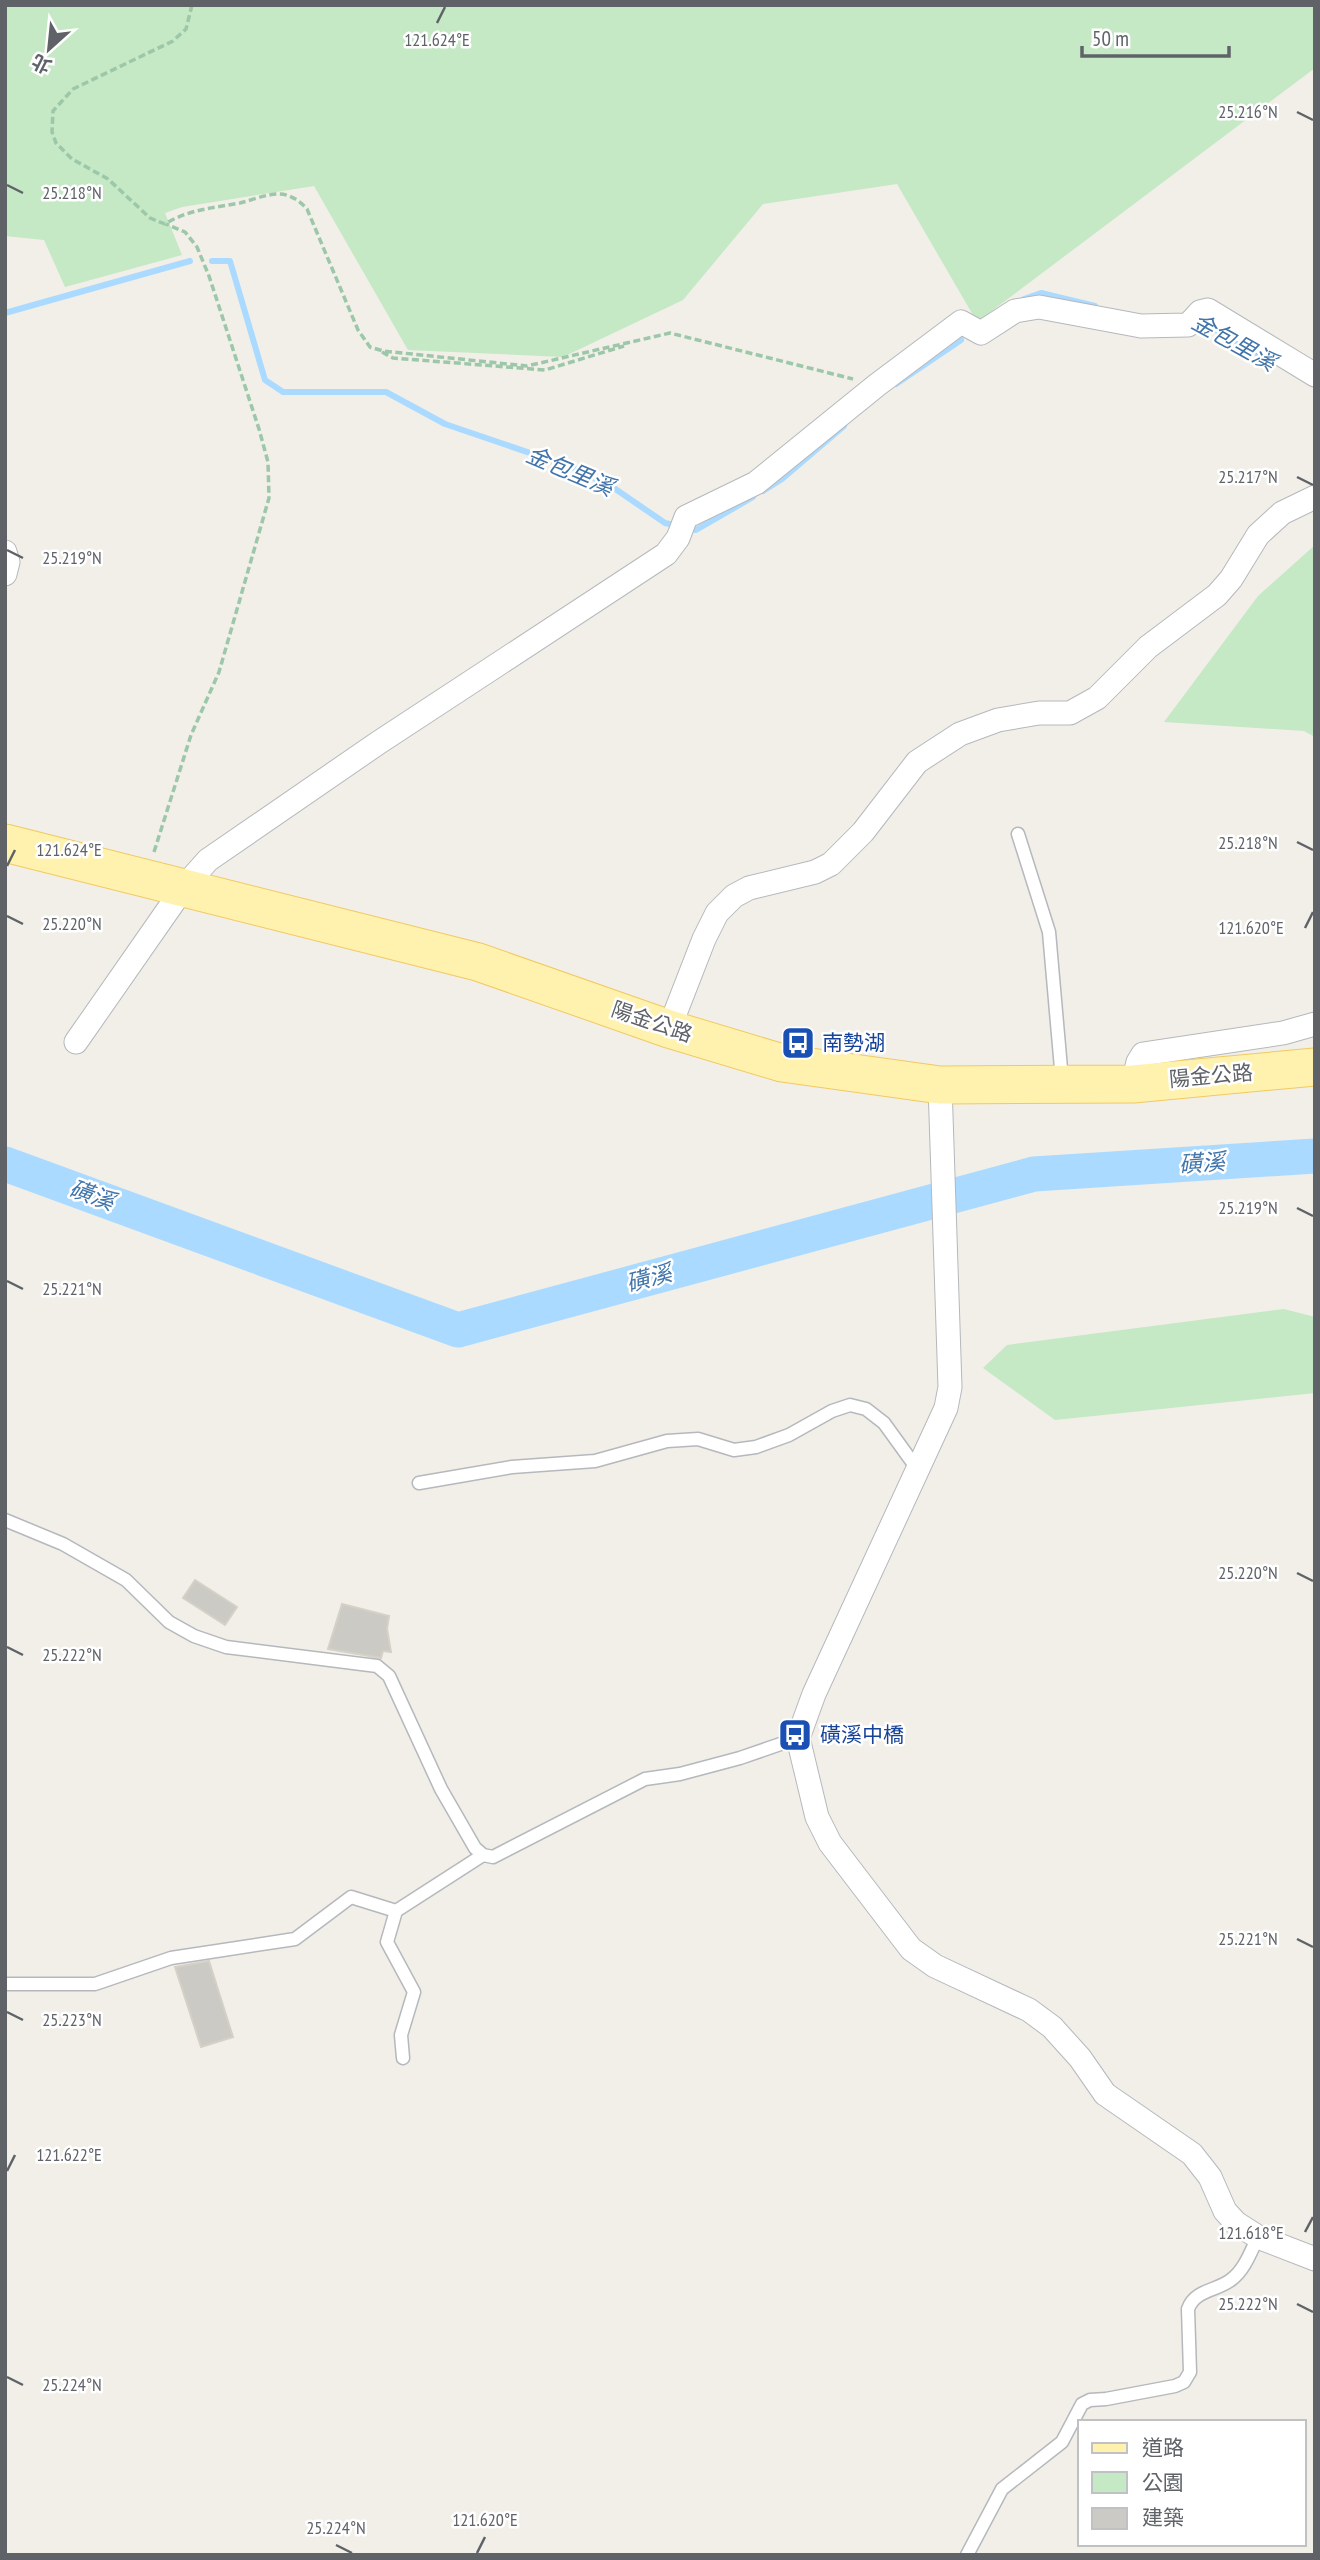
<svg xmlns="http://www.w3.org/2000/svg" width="1320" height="2560" viewBox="0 0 1320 2560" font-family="'PT Sans Narrow','Noto Sans TC',sans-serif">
<rect width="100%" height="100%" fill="#f1efe8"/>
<!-- green -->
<g fill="#c5e8c5">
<polygon points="5,5 1315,5 1315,68 977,322 897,184 763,204 683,300 563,357 408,350 314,186 182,207 165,213 182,255 65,287 44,240 5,236"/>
<polygon points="1315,545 1315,737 1304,731 1164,722 1258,596"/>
<polygon points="1284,1309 1315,1317 1315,1393 1055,1420 983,1368 1007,1345"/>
</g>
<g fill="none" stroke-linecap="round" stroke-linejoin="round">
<!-- stream -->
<g stroke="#aadaff" stroke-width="6">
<polyline points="212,261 230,261 265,380 283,392 386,392 445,424 571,467 611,486 665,523 696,530 753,497"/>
<polyline points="1024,299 1041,293 1095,306"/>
<polyline points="5,313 190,261"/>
<polyline points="1198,320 1262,356"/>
<polyline points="896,384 961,340"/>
<polyline points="763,491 782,479 844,426"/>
</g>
<!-- river -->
<polyline stroke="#aadaff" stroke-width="35" points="5,1164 458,1330 1034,1174 1315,1156"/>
</g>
<!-- building -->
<g fill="#cccac5" stroke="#d6d1c6" stroke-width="2">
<polygon points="195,1580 237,1607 225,1625 183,1598"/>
<polygon points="342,1604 389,1616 387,1629 391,1652 383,1651 381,1658 328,1649"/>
<polygon points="209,1961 233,2037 201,2047 175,1967"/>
</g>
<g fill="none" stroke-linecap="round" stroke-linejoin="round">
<defs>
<g id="lane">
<polyline points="1018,834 1049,932 1062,1080"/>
<polyline points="419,1483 512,1467 595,1461 667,1441 698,1439 734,1450 756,1447 789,1435 832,1411 850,1405 866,1409 884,1423 918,1470"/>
<polyline points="5,1520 63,1544 126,1580 169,1622 194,1636 226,1647 377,1666 389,1676 441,1789 475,1848 483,1855 493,1857 645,1779 680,1774 740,1758 798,1738"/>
<polyline points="5,1984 95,1984 171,1958 295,1939 351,1897 396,1911"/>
<polyline points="403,2058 401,2035 414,1992 387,1942 396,1911 483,1855"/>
<path d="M967,2555L1002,2489L1062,2442L1082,2404L1090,2400L1106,2399L1175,2386L1184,2382L1190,2372L1188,2309C1195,2289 1218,2291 1232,2279C1245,2269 1251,2251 1258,2237"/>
</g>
<g id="street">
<polyline points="5,552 8,562 5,574"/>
<polyline points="669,1029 704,939 717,913 734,896 749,888 815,872 831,864 863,832 917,762 960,734 998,720 1039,713 1070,713 1097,698 1148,647 1217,595 1231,579 1258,535 1282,513 1315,497"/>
<polyline points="76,1042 184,887 208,860 378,743 666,554 678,538 686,517 756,483 877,385 961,322 981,333 1015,311 1039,307 1141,326 1188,325 1200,312 1208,310 1315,375"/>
<polyline points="1133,1084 1138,1062 1143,1054 1283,1033 1315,1024"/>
<polyline points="940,1085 950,1387 946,1408 814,1694 798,1738 817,1817 830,1843 911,1949 935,1966 1029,2010 1052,2027 1080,2058 1105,2094 1192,2154 1210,2177 1225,2211 1236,2223 1258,2237 1315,2259"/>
</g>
<polyline id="primary" points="5,843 478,962 669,1029 782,1063 940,1085 1133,1084 1315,1067"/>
</defs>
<!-- lane casing -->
<use href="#lane" stroke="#b5b8bc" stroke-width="15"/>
<!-- street casing -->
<use href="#street" stroke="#b5b8bc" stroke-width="25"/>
<!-- primary casing -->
<use href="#primary" stroke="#f2c960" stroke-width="39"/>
<!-- path -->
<g stroke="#9cc7a9" stroke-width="3.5" stroke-dasharray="7 3.5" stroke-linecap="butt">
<path d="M192,5L186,29L173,41L73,89L53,111L52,132L56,143L72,159L108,179L150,218L165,224C189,209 214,208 240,203C252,200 266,194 279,194C290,194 300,201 307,209L358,330L370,347L383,351L527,366L670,333L853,379"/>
<polyline points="382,352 393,358 545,370 624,346"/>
<polyline points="154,852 191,735 219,672 269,498 268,462 259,429 209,276 197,247 185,232 166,224"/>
</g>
<!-- lane -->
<use href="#lane" stroke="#fff" stroke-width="12"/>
<!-- street -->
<use href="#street" stroke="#fff" stroke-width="23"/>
<!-- primary -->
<use href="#primary" stroke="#fff2af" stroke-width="37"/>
</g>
<!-- ticks -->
<path fill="none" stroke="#5f6368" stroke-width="2.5" d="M437,23L445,7M1297,112L1313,120M7,185L23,193M1297,477L1313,485M7,550L23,558M1297,842L1313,850M7,866L15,850M7,916L23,924M1305,928L1313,912M1297,1208L1313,1216M7,1281L23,1289M1297,1573L1313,1581M7,1647L23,1655M1297,1939L1313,1947M7,2012L23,2020M7,2171L15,2155M1305,2232L1313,2217M1297,2304L1313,2312M7,2377L23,2385M336,2545L352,2553M477,2553L485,2537"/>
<!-- icons -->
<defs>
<symbol id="bus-square" viewBox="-11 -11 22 22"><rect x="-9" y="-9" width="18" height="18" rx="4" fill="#1a4fb4" stroke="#fff"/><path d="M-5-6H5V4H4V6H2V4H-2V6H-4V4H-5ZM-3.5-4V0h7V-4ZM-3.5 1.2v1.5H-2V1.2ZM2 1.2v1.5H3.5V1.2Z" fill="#fff"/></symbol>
</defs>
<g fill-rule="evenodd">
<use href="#bus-square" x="779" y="1024" width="38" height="38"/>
<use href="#bus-square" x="776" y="1716" width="38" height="38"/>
</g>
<g text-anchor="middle" stroke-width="5" stroke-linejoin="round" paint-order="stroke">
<!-- street labels -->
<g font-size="21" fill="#5f6368" stroke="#fff">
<text transform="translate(652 1022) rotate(19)" y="7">陽金公路</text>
<text transform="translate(1211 1076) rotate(-5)" y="7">陽金公路</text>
</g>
<!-- transit labels -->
<g font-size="21" fill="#164399" stroke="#fff" text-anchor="start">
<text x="822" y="1050">南勢湖</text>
<text x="820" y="1742">磺溪中橋</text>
</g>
<!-- water labels -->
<g font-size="23" font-style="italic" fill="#4174aa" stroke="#fff">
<text transform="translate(1234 342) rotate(29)" y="8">金包里溪</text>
<text transform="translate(570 471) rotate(23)" y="8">金包里溪</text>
<text transform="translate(1202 1163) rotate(-4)" y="8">磺溪</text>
<text transform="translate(92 1195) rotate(20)" y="8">磺溪</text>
<text transform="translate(649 1278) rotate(-15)" y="8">磺溪</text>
</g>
</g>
<g font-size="18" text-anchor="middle" fill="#5f6368" stroke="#fff" stroke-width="5" stroke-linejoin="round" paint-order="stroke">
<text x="437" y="46">121.624°E</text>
<text x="1248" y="118">25.216°N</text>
<text x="72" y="199">25.218°N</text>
<text x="1248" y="483">25.217°N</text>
<text x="72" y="564">25.219°N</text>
<text x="1248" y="849">25.218°N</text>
<text x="69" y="856">121.624°E</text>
<text x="72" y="930">25.220°N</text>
<text x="1251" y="934">121.620°E</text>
<text x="1248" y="1214">25.219°N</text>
<text x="72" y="1295">25.221°N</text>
<text x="1248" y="1579">25.220°N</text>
<text x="72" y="1661">25.222°N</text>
<text x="1248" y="1945">25.221°N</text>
<text x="72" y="2026">25.223°N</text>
<text x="69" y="2161">121.622°E</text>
<text x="1251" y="2239">121.618°E</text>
<text x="1248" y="2310">25.222°N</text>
<text x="72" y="2391">25.224°N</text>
<text x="485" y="2526">121.620°E</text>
<text x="336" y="2534">25.224°N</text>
</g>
<!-- border -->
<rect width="1320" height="2560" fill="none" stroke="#5f6368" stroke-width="14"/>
<!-- legend -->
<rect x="1078" y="2420" width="228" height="126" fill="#ffffff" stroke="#bfc1c3" stroke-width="2"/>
<rect x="1092" y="2443" width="35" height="10" fill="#fff2af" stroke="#bfc1c3" stroke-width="2"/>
<text x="1142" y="2455" font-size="21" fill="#5f6368">道路</text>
<rect x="1092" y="2472" width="35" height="21" fill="#c5e8c5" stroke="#bfc1c3" stroke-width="2"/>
<text x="1142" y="2490" font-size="21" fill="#5f6368">公園</text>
<rect x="1092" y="2508" width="35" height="21" fill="#cccac5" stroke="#bfc1c3" stroke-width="2"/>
<text x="1142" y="2525" font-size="21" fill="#5f6368">建築</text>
<!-- north arrow -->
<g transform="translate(49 49) rotate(207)" stroke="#ffffff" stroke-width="5" paint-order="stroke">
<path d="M0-5L12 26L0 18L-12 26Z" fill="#5f6368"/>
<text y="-10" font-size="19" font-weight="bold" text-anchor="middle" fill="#5f6368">北</text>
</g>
<!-- scale -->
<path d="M1082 46v10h147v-10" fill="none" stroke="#5f6368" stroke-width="3.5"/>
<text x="1092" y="46" font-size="21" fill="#5f6368" stroke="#ffffff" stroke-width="5" paint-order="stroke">50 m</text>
</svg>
